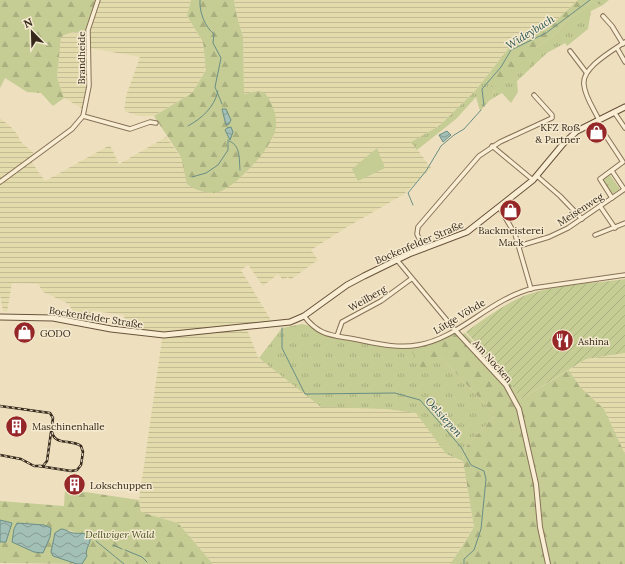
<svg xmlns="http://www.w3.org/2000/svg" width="625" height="564" viewBox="0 0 625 564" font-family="Lora,serif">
<defs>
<pattern id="farmland-rules" width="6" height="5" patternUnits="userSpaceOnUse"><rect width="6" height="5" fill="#e4dbad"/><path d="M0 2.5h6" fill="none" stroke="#c4bc94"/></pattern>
<pattern id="grass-tufts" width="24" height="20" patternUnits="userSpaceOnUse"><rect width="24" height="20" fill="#c5cc94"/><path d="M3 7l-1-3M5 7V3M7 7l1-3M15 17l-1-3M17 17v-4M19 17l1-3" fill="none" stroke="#aaaf7f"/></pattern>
<pattern id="forest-firs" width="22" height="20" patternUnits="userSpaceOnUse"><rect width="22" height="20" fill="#c5cc94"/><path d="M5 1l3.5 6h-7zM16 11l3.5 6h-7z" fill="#aaaf7f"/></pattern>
<pattern id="garden-furrows" width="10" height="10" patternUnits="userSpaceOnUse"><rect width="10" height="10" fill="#c5cc94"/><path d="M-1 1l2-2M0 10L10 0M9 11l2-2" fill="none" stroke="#aaaf7f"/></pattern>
<pattern id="water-waves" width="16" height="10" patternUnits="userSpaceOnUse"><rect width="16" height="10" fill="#a3c0b7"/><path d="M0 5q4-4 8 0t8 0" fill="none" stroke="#869c94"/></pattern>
</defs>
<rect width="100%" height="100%" fill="#eee0bf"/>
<!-- farmland -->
<g fill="url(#farmland-rules)">
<polygon points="99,0 191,0 187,16 203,42 206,70 191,94 153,116 139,116 124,111 126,96 140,57 89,48 89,31"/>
<polygon points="234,0 578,0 548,28 514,41 475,91 439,126 412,142 431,168 403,195 347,227 311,250 318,260 290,280 288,277 283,280 278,274 263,286 248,265 241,270 274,325 246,327 259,359 386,409 417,413 446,454 463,461 474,527 450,564 213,564 178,523 141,512 139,500 162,339 164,335 126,331 124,315 94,311 92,319 75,316 69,304 43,292 38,284 12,283 7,312 3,311 0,295 0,183 31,161 45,181 110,145 119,164 166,137 181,157 199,191 218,192 246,173 265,149 274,136 259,91 244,94 243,37 236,13"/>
<polygon points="81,32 86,33 88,85 83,109 64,98 57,77 61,37 68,33"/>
<polygon points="0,118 10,126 18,135 20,141 36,155 0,180"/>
<polygon points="625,353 625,454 604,409 580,387 569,370 586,359"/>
</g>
<!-- grass -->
<g fill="url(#grass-tufts)">
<polygon points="590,2 603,5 591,11 588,29 567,46 565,43 547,53 517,81 518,92 511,103 502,93 490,100 480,111 476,97 456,119 417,150 411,142 439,126 475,91 490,72 493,93 536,48 557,32 566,21 583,10"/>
<polygon points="610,175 620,189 612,194 603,180"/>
<polygon points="302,324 312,326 320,332 394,346 409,346 441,357 495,415 465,448 463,461 446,454 416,413 386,409 321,407 259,358 282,328"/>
<polygon points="461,548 465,555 464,564 450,564"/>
</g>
<!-- forest -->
<g fill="url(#forest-firs)" fill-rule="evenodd">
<path d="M0,0H96L86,33C78,31 68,32 61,37L57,77L64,98L53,106L41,93L27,92L5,78L0,88Z"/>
<path d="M191,0H234L236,13L243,37L244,94L259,91L265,93C272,102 277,115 276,127C274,146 237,186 219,192C209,195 194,190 187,184L181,157L154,116L192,93L206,70L203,42L187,16Z"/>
<polygon points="578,0 609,0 603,5 590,2 583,10 566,21 557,32 536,48 533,63 492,93 490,72 514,41 548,28"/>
<polygon points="455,330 459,335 465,333 503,373 521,399 569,370 580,387 604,409 625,454 625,564 464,564 465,555 461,548 474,527 463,461 465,448 495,415 441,357 422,371 409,346 433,341"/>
<path d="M65,489L139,500L141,512L178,523L213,564H81L91,539L69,530L55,533L51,552L53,556L77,564L0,563V501L64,506ZM17,523L44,525L51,528L34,552L12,542L14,529Z"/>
</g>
<!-- garden -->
<path fill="url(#garden-furrows)" d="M625,279V353L586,359L521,399L503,373L466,332C482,320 499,308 517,299C549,284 590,284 625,279Z"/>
<!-- pitch -->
<polygon fill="#c5cc94" points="377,148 385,168 358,181 352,169"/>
<!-- water -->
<g fill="url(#water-waves)" stroke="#6a8e85">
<polygon points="222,109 226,109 231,120 229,124 226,125"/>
<polygon points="227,128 231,127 233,132 230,140 225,130"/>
<polygon points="447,131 451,135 443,142 439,135"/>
<polygon points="0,520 12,523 6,542 0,542"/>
<polygon points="17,523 44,525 51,528 50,537 43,553 34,552 12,542 14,529"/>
<path d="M61,529C66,529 68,532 73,533C79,534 84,532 90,536C92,543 84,549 87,556L82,564H77L53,556L51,552L55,533Z"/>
</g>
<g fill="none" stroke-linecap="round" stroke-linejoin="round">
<!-- stream -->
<g stroke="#6a8e85" stroke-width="1">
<path d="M200,0C199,12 205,27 214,34L213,43L221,58L215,87L222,104"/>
<polyline points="484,106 482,89 501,67 511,50 546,33 590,0"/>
<path d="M188,126C202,118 214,108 218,91"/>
<path d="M229,141C241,145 239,160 240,170"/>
<polyline points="192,177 206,173 218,165 228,150 228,140"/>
<polyline points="413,205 408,193 426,171 441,146 454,135 464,129 481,110"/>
<polyline points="282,328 282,348 305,394 395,393 420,400 461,447 471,465 484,471 486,479 481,529 474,550 464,559 464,564"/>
<polyline points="90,536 94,536"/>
<polyline points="96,541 124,564"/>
<polyline points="113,545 122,549"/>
<polyline points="125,550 142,557 147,562"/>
</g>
<defs>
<g id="minor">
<polyline points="603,16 612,26 623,44"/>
<polyline points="617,48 625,62"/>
<polyline points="570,51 586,72"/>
<polyline points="614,112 625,128"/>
<polyline points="83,116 130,129 150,122 156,123"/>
<path d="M599,120C594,109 585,97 584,85C581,68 612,51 625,42"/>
<polyline points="596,121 623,162 600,179 612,198"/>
<polyline points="492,146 533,180"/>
<polyline points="612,171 624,189"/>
<polyline points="537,176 560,196 582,219"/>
<polyline points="0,182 72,129 83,116 89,86 88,30 98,0"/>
<polyline points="600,206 615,228"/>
<polyline points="499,207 515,234 531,289"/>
<polyline points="595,235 625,223"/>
<polyline points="519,246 549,237 568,228 625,189"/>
<polyline points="424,249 417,234 418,227 479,156 500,142 552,118 552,115 534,95"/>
<polyline points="397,260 455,330"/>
<path d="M304,316C319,336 332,335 354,339C375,343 397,349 418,345C460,338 489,299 534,288L625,275"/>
<polyline points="337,336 342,322 381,301 411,279"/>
</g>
<polyline id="tertiary" points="455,330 506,385 519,409 536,484 540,527 548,564"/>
<polyline id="secondary" points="0,317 53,318 111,329 164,335 290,322 304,316 347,285 364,276 409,254 467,232 533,180 563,144 577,131 625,107"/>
</defs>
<!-- minor casing -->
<use href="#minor" stroke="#877158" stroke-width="5.5"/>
<!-- tertiary casing -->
<use href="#tertiary" stroke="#877158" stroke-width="6"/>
<!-- secondary casing -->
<use href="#secondary" stroke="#69523b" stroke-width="7"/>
<!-- minor -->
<use href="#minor" stroke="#f9eed3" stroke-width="3.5"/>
<!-- tertiary -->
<use href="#tertiary" stroke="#f9eed3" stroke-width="4"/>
<!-- secondary -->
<use href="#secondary" stroke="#f9eed3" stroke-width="5"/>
<defs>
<g id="rail">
<polyline points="0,406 50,413 53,418 47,461 43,466 34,466 21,459 0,455"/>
<path d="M39,466L71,471L77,470L81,465L83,452L81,446C71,439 55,446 52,432"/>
</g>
</defs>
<!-- rail casing -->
<use href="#rail" stroke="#36291c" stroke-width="2.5"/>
<!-- rail -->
<use href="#rail" stroke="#f5eacf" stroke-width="1" stroke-dasharray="3" stroke-linecap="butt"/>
</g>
<!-- icons -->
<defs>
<symbol id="shop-disc" viewBox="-11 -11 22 22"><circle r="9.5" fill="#962728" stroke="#f5eacf"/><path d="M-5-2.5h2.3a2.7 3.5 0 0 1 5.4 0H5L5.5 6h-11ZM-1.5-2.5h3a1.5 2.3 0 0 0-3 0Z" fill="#fff"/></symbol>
<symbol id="restaurant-disc" viewBox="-11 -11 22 22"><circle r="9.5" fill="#962728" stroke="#f5eacf"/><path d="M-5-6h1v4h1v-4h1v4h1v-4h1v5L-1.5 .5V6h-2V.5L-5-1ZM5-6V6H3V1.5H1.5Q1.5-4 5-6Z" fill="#fff"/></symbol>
<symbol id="building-disc" viewBox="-11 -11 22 22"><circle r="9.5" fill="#962728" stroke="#f5eacf"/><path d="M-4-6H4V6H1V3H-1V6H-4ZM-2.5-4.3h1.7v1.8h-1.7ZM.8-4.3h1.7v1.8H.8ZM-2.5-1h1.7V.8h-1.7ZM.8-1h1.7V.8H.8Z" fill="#fff"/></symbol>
</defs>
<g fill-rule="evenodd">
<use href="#shop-disc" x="584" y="120" width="25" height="25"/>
<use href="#shop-disc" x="498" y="198" width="25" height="25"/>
<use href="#shop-disc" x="12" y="320" width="25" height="25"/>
<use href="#restaurant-disc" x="550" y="328" width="25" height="25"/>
<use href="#building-disc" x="4" y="414" width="25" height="25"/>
<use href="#building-disc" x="62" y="472" width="25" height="25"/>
</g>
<g text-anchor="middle" stroke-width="3" stroke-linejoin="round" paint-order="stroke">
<!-- street labels -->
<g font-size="10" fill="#36291c" stroke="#f5eacf">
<text transform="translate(81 58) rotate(-90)" y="4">Brandheide</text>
<text transform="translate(580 209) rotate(-33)" y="4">Meisenweg</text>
<text transform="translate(419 242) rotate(-23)" y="4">Bockenfelder Straße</text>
<text transform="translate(367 298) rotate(-30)" y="4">Weilberg</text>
<text transform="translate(459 316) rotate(-31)" y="4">Lütge Vöhde</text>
<text transform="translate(96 317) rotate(9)" y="4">Bockenfelder Straße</text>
<text transform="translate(493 361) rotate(48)" y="4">Am Nocken</text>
</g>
<!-- poi labels -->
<g font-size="10" fill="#36291c" stroke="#f5eacf" text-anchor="start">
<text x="580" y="131" text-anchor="end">KFZ Roß<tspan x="580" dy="12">&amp; Partner</tspan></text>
<text x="511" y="234" text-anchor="middle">Backmeisterei<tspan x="511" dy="12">Mack</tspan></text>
<text x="40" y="337">GODO</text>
<text x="578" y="345">Ashina</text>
<text x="32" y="430">Maschinenhalle</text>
<text x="90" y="489">Lokschuppen</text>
</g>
<!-- park labels -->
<g font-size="10" font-style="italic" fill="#475323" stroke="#f5eacf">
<text x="120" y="538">Dellwiger Wald</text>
</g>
<!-- water labels -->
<g font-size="11" font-style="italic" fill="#2b5654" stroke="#f5eacf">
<text transform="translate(530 32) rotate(-32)" y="4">Wideybach</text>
<text transform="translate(444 417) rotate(48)" y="4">Oelsiepen</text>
</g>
</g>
<!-- north arrow -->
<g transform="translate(32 32) rotate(337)" stroke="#f5eacf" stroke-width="3" paint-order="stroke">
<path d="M0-3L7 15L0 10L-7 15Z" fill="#36291c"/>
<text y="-6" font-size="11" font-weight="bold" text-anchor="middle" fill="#36291c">N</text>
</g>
</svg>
